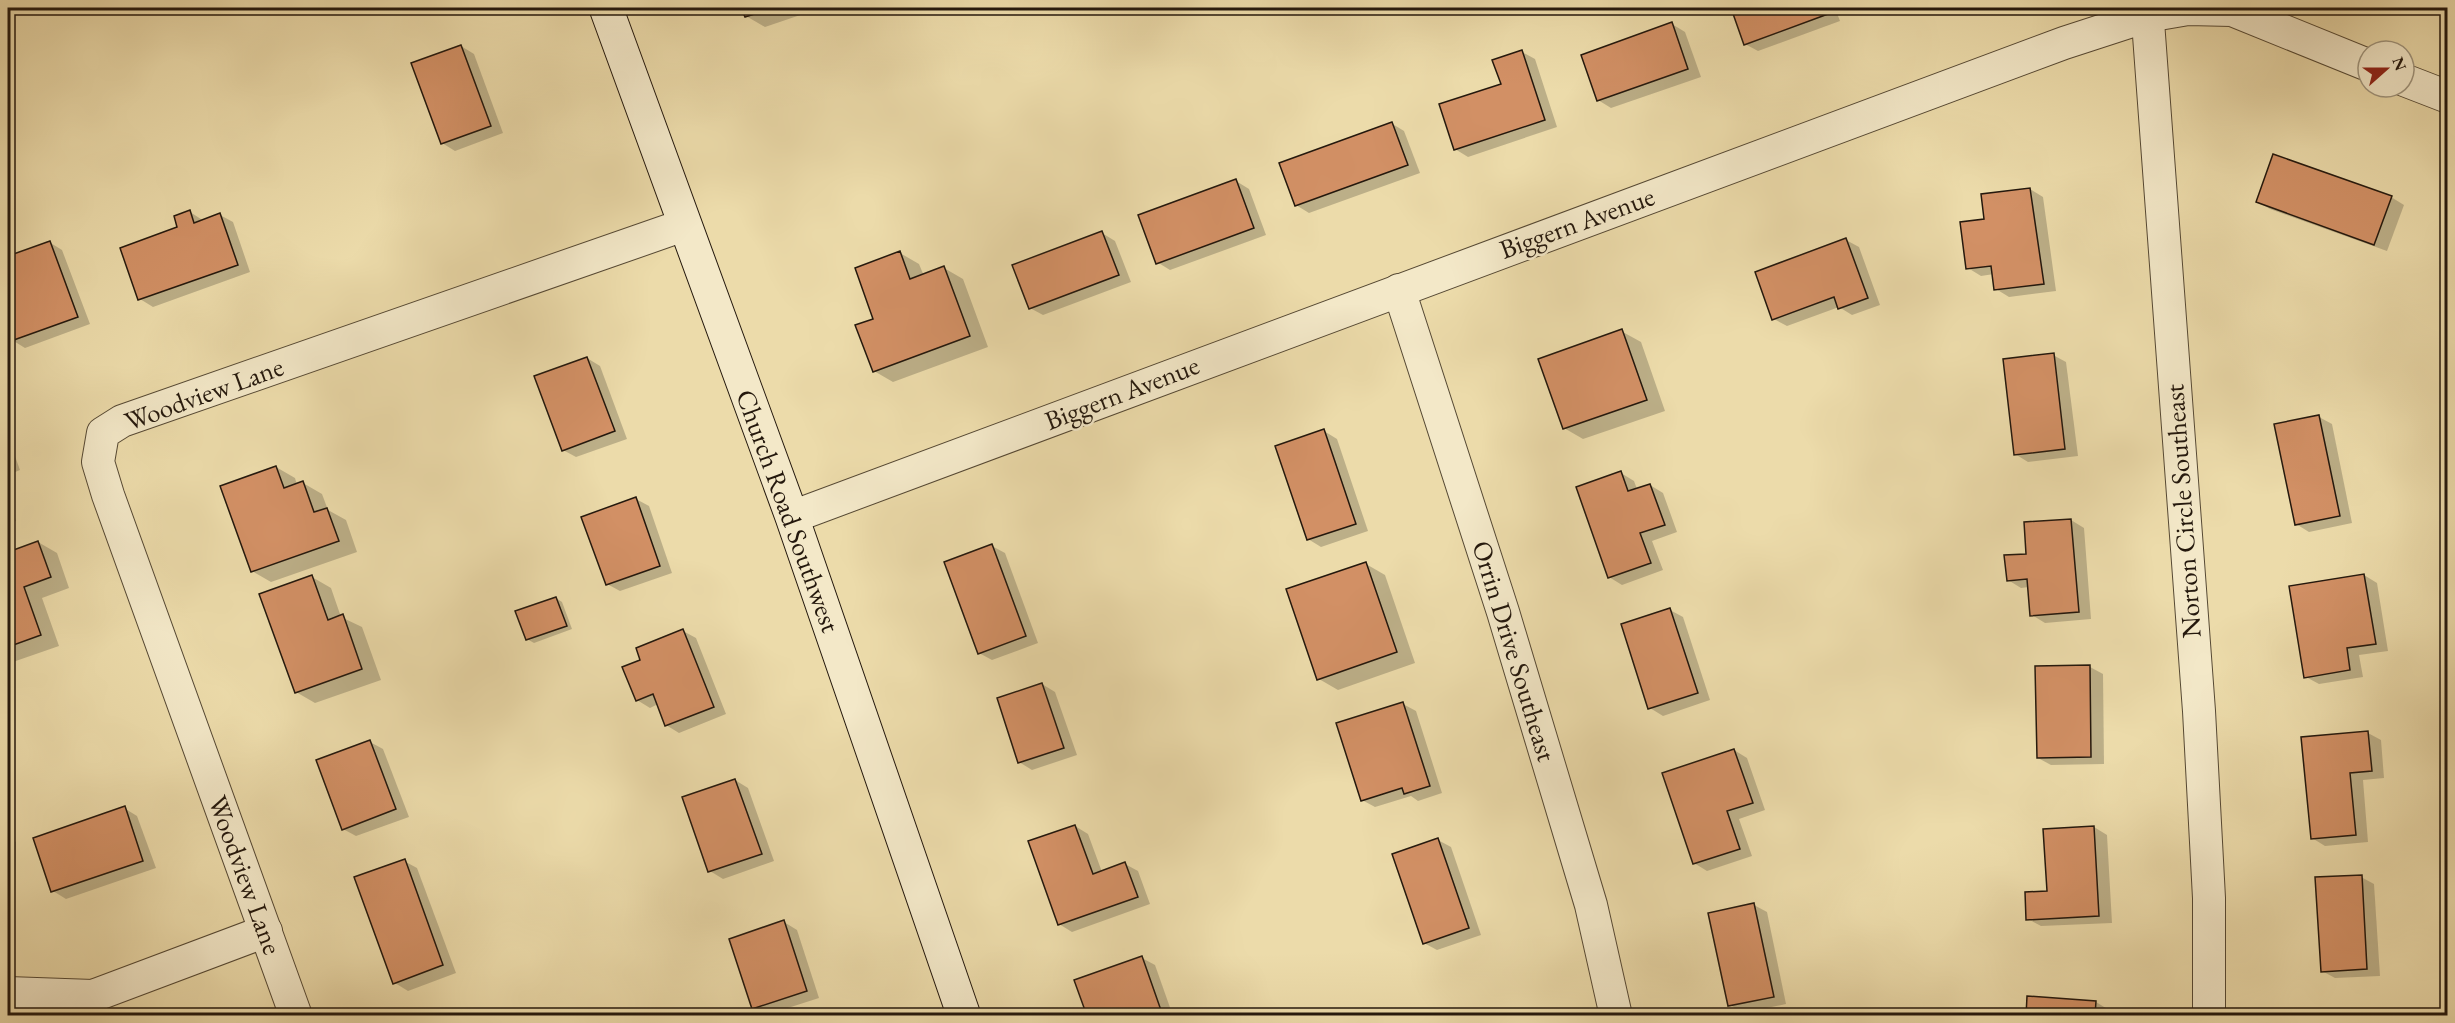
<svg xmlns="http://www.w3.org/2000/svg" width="2455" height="1023" viewBox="0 0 2455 1023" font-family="'EB Garamond',serif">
<rect width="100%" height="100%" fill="#ecdbaa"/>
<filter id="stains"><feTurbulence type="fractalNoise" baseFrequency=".00333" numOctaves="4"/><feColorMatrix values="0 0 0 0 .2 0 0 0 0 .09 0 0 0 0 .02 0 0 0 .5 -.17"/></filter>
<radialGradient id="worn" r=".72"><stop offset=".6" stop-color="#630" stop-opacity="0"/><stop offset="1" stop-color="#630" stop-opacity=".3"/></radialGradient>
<!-- shadow -->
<g fill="#0003">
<polygon points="743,8 821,8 765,27 746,16"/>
<polygon points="1732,8 1835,8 1840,21 1758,51 1745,44"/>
<polygon points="1672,24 1685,32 1701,77 1611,108 1598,100"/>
<polygon points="461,46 474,54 503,133 455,151 442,143"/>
<polygon points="1522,52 1535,59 1557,127 1468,157 1455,149 1503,85"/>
<polygon points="1391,123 1404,131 1420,173 1309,213 1296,205"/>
<polygon points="1236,181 1249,189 1266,235 1170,270 1157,262"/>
<polygon points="2030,189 2043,197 2056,291 2009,297 1996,289 1994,274 1981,276 1968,268 1986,220"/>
<polygon points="2391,197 2404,205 2387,251 2270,209 2258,202"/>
<polygon points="190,212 204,221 220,215 233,222 250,272 153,307 140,299"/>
<polygon points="1102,233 1115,241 1131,282 1043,315 1030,308"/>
<polygon points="1846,240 1859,247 1880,305 1852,315 1839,307 1787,326 1774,319"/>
<polygon points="49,242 62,250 90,324 25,348 12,340 8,328 8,281 15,279 8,257"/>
<polygon points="900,253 919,264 924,276 944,268 963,279 988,347 893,382 874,371 875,320"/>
<polygon points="1621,331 1641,342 1665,411 1583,439 1564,428"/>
<polygon points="2053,355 2066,362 2078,456 2028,462 2015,454"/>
<polygon points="587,358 600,366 627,439 576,457 563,450"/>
<polygon points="2319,417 2332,424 2352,523 2309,532 2296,524"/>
<polygon points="1324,431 1337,439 1368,531 1321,547 1308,539"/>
<polygon points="8,437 20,470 8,475"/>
<polygon points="276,467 295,478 297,485 303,483 322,494 328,510 346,520 357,552 271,582 252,571"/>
<polygon points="1621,473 1634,481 1637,489 1650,485 1663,493 1677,532 1652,541 1663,570 1622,585 1609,577"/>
<polygon points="8,499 16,521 8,525"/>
<polygon points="636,499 649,506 672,573 620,591 607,584"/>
<polygon points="2071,520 2084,528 2091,619 2045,623 2032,615 2029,587 2021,588 2008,580 2028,555"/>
<polygon points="38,542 57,553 69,588 42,598 59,646 10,663 8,661 8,553"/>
<polygon points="992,546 1005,553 1038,643 992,660 979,653"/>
<polygon points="1366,564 1385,575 1415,663 1338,690 1319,679"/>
<polygon points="2364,575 2377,583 2388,651 2359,655 2363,677 2319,684 2306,677"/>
<polygon points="312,577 331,588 341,617 362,627 381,680 315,703 296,692"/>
<polygon points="556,598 562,602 572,629 534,643 527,639"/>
<polygon points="1670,610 1683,617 1710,700 1663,716 1650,708"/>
<polygon points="683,631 696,638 726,714 679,733 666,725 658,704 650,708 637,700"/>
<polygon points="2090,667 2103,674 2104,764 2051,765 2038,758"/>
<polygon points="1042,684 1055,692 1077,755 1032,770 1019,762"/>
<polygon points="1403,704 1416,711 1442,793 1418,801 1411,796 1375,807 1362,800"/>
<polygon points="2368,733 2381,740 2384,778 2363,780 2368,842 2325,846 2312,838"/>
<polygon points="370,742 383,749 409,817 356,836 343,829"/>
<polygon points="1734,750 1747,758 1765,810 1739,819 1752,856 1707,871 1694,863"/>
<polygon points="735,780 748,788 774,861 723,879 710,871"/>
<polygon points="124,808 137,816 156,868 66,899 53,891"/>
<polygon points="1075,826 1088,834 1102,872 1125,864 1138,871 1150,904 1072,932 1059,924"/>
<polygon points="2094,827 2107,835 2112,923 2041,926 2028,919 2048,892 2045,830"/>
<polygon points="8,837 16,842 15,892 8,892"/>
<polygon points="1438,840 1451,847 1481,935 1437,950 1424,943"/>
<polygon points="404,861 417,868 456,973 408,991 395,983"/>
<polygon points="2361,877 2374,884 2380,976 2335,978 2322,971"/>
<polygon points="1754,905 1767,912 1786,1004 1743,1013 1730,1005"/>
<polygon points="784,922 797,930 819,998 766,1015 753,1008"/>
<polygon points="1142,958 1155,965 1173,1016 1088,1016"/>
<polygon points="2028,997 2096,1002 2109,1010 2109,1016 2027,1016"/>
</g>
<!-- building -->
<g fill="#d29065" stroke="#24180d" stroke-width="1.5">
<polygon points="741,8 773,8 745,17"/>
<polygon points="1731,8 1825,8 1828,14 1744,45"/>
<polygon points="1672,22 1688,69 1597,101 1581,55"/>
<polygon points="461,45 491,126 441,144 411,63"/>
<polygon points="1522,50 1545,120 1454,150 1439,104 1501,84 1492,60"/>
<polygon points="1392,122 1408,165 1295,206 1279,163"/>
<polygon points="2273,154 2392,196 2374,245 2256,202"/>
<polygon points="1236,179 1254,228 1156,264 1138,215"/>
<polygon points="2030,188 2044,284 1994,290 1991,266 1966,269 1960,222 1984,219 1981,194"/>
<polygon points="190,210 194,223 220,213 238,265 138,300 120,248 177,227 174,216"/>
<polygon points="1102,231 1119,275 1029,309 1012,265"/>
<polygon points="1846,238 1868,298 1838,309 1834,297 1772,320 1755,272"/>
<polygon points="50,241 78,317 11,341 8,333 8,280 13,278 8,256"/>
<polygon points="900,251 910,279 944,266 970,336 873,372 855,325 873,319 855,268"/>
<polygon points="1622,329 1647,400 1563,429 1538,359"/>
<polygon points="2054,353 2065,449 2014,455 2003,359"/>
<polygon points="587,357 615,431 562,451 534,376"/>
<polygon points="2319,415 2340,516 2295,525 2274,424"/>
<polygon points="1324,429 1356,524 1307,540 1275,446"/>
<polygon points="276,466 284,488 303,481 314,512 327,508 339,541 251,572 220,486"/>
<polygon points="1621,471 1628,491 1650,484 1665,525 1640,533 1651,563 1608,578 1576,487"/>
<polygon points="636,497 660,566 606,585 581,517"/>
<polygon points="2071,519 2079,612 2030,616 2027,579 2007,581 2004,555 2026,554 2024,522"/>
<polygon points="38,541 51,577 24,587 41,635 8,647 8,552"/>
<polygon points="992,544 1026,636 978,654 944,562"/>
<polygon points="1366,562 1397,652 1317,680 1286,589"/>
<polygon points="2364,574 2376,644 2347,648 2350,670 2304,678 2289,586"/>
<polygon points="312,575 328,620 343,614 362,669 295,693 259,594"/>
<polygon points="556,597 567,626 526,640 515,611"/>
<polygon points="1670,608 1698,693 1648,709 1621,624"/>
<polygon points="683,629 714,707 665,726 653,694 636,701 622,667 640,660 636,648"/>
<polygon points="2090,665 2091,757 2037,758 2035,666"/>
<polygon points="1042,683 1064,748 1018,763 997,698"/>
<polygon points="1403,702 1430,786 1404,794 1402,788 1361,801 1336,723"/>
<polygon points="2368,731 2372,771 2350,773 2356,835 2311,839 2301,737"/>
<polygon points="370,740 396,809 342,830 316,760"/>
<polygon points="1734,749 1753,803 1727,811 1740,849 1693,864 1662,773"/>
<polygon points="735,779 762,854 708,872 682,797"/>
<polygon points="125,806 143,861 51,892 33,838"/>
<polygon points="1075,825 1093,874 1125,862 1138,897 1058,925 1028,841"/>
<polygon points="2094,826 2099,916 2026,920 2025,892 2047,891 2043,829"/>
<polygon points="1438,838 1469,928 1423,944 1392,854"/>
<polygon points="405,859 443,965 393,984 354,877"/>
<polygon points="2362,875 2367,969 2321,972 2315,877"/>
<polygon points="1754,903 1774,997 1728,1006 1708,913"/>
<polygon points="784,920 807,991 752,1009 729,939"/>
<polygon points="1142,956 1163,1016 1087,1016 1074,980"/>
<polygon points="2027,996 2096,1001 2095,1016 2026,1016"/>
<polygon points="462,1009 464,1016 445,1016"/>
</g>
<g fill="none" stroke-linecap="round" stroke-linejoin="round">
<defs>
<g id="street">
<polyline points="2147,8 2199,711 2209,898 2209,1016"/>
<polyline points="2404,80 2448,97"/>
<polyline points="1399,290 1503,612 1591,905 1616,1016"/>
<polyline points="792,517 2064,43 2147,16 2188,9 2232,10 2368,65"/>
<polyline points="8,993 93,996 266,931"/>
<polyline points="296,1016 108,495 98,462 103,433 122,421 684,225"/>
</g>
<polyline id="secondary" points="606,8 792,517 964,1016"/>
</defs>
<!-- street casing -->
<use href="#street" stroke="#564934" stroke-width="34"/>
<!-- secondary casing -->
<use href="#secondary" stroke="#24180d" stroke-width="35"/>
<!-- street -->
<use href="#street" stroke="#f3e8c8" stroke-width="32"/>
<!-- secondary -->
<use href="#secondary" stroke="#f3e8c8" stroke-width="33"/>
</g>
<g text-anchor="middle" stroke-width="5" stroke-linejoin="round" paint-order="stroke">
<!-- street labels -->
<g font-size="27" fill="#24180d" stroke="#f3e8c8">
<text transform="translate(1577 223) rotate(-20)" y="9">Biggern Avenue</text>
<text transform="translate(1122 393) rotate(-21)" y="9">Biggern Avenue</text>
<text transform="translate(204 394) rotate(-20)" y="9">Woodview Lane</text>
<text transform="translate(788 511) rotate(70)" y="9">Church Road Southwest</text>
<text transform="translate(2183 511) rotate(-94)" y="9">Norton Circle Southeast</text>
<text transform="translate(1514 651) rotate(73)" y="9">Orrin Drive Southeast</text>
<text transform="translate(245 875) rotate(70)" y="9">Woodview Lane</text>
</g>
</g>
<!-- margin -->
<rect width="2455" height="1023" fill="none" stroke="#ecdbaa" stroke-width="30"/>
<rect x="9" y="9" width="2437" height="1005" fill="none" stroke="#24180d" stroke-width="3"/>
<rect x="15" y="15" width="2425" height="993" fill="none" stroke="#24180d" stroke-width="1.5"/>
<!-- north arrow -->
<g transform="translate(2386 69) rotate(69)"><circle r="28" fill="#f3e8c8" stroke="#a0957d" stroke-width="1.5"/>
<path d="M0-4.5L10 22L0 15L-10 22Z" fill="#8f2418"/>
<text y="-9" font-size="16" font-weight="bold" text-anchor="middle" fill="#24180d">N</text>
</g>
<rect width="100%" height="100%" filter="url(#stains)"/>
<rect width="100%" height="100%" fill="url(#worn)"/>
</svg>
